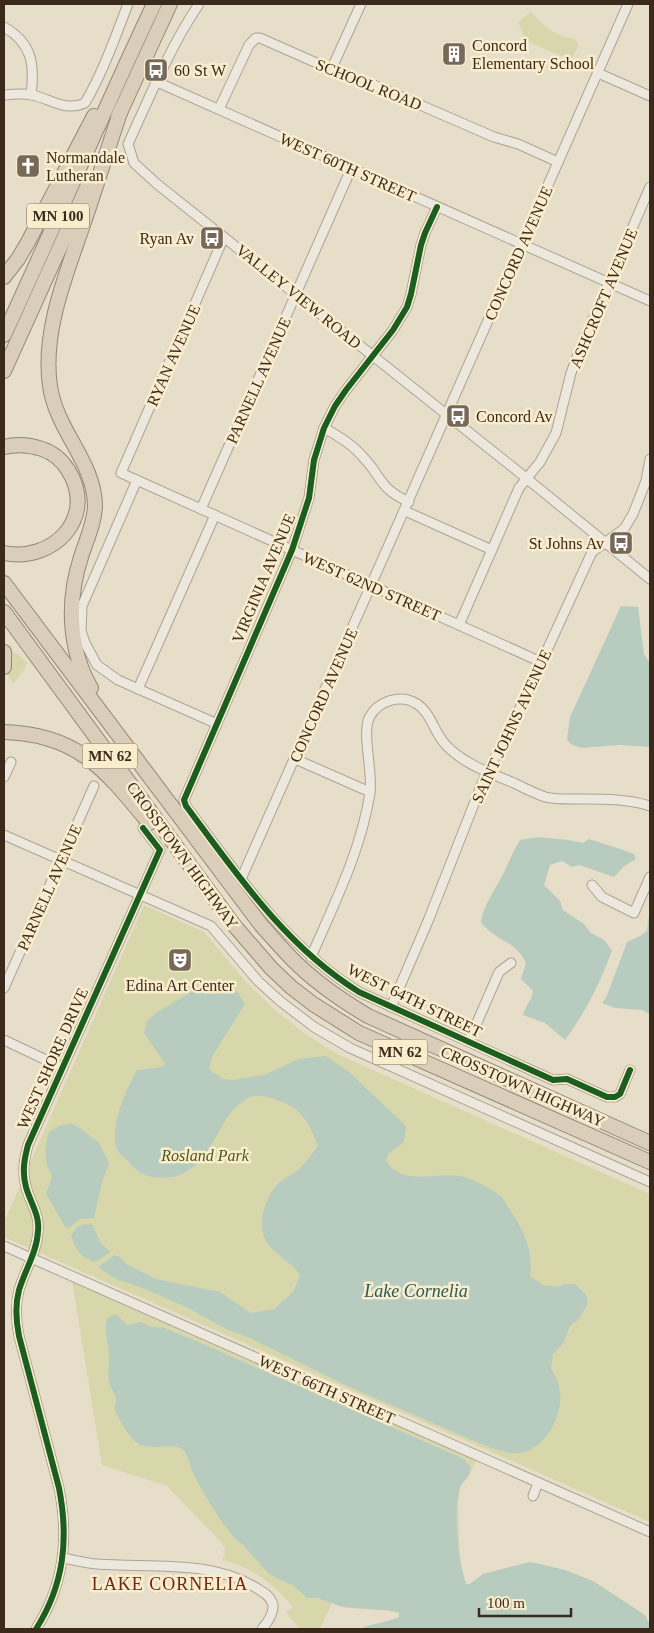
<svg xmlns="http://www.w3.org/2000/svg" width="654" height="1633" viewBox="0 0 654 1633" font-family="Georgia,serif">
<rect width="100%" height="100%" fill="#e7deca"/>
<!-- green -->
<g fill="#d7d7ab">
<path d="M531,12C544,26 555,37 575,39L579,45L571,60L526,41L518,22Z"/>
<path d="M9,649L20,656L27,663L24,670L14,683C4,675 8,661 9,649Z"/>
<polygon points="144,905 204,932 246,982 276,1011 307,1035 337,1054 650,1194 650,1522 4,1237 4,1222"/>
<path d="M72,1281L476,1460L469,1477L461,1485L458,1501L460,1561L466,1584H470L483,1574L530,1562L565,1570L593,1581L645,1615L650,1625V1629H360C373,1623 386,1623 399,1617V1613C377,1608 353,1612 332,1603L320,1629H300L286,1613L293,1607C271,1582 254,1568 222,1560C226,1553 226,1549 221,1542L165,1484L164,1485L102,1465Z"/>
</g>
<!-- water -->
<g fill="#b7ccbf">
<polygon points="621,606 638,607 644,654 650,663 650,747 619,745 582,748 572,745 567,740 570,717"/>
<path d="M539,837C554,839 568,839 583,843L589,839C604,844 619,848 634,854L636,859L623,867L614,877L579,865L572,867L562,861L550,865L544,885L560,901L563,910L584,924L591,933L604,940L612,950C601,982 585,1013 565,1040L545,1023L523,1015C525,1006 532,1000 533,991L521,979L526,963C514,939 496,942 481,922C484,903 496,889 504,872C510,861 513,850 520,840Z"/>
<polygon points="650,908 650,1014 642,1010 615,1008 602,1003 606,998 627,942 640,936 647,931"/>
<path d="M216,986C234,985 236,989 245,1004L213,1055L209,1069L223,1079L233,1080L264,1075L299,1059L326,1056L350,1073L406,1126L404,1142L388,1154L386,1160C401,1187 435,1172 460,1176C470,1178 496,1190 503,1199C507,1204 510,1210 513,1215C526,1233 533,1254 530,1276L543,1285L558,1287L565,1284H575L586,1294L588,1303L579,1319L570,1326L563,1344L553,1354L551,1369C573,1396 553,1447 520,1453C509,1455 489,1447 479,1443L345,1385L250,1338L228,1330L188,1308L140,1287L116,1279L98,1267L114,1255L120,1257L126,1264L156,1279L220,1292L251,1313L274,1309L293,1292L300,1276C297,1267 276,1255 268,1244C256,1228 264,1200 276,1186C282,1179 291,1176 298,1170C305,1164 312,1154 318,1146C310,1124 301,1107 277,1100C268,1097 257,1093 248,1098C219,1112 216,1158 182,1174C172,1179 150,1179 141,1173C136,1170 131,1164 127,1160C121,1155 116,1151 115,1142C113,1119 126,1090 137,1070L162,1067L165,1063L144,1033L147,1021L156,1013L196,989Z"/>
<path d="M72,1124L80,1128L99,1143L109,1163L102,1182L94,1218L80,1219L69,1228H66L46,1194L52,1177C44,1162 44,1148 49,1132L61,1125Z"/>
<path d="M85,1224L93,1225L100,1242L110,1252L95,1262C82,1258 75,1249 71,1236L77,1227Z"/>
<path d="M116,1314L127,1325L141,1322L149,1326L164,1328L194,1340L464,1459L471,1468C468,1479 463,1480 460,1487C453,1511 458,1561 466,1584H470L483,1574L530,1562L565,1570L593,1581L645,1615L650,1625V1629H360C373,1623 386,1623 399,1617V1613L388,1610L342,1607L318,1598H307L294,1586L270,1575L243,1545C228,1536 199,1487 192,1470C189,1464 188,1454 183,1450C174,1441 149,1453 136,1442C130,1438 117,1417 115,1410C114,1407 117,1403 116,1399C116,1394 111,1390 110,1385C107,1376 109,1365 109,1355C108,1341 104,1333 107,1318Z"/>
</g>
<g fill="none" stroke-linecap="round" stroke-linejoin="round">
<defs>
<g id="minor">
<path d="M199,4C170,47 150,96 128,144L134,163L157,184L515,469L650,579"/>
<path d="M4,27C32,43 35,64 31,95"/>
<polyline points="331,70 361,4"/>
<polyline points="598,73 650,96"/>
<polyline points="157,82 650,301"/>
<path d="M4,95C13,94 23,93 32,95C51,99 65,112 85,103C103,72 115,38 128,4"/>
<polyline points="219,109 249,45 256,38 260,38 353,79 374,85 494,137 518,144 558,162"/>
<path d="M437,207L425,233L421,245L411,294L407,307L393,330L346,390L335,406L324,428L314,460L309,498L292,550L184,800L186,806C236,873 286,947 359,992L553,1080L567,1079L607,1097H615L620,1094L630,1070"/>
<polyline points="224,237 121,473 541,662"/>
<path d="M324,428C338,436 352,444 362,456C382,476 378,488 409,502"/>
<polyline points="137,480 82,606 81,631 85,643 97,665 118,680 215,723"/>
<polyline points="201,509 351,169"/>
<polyline points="405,511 492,550"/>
<polyline points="459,625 519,488 540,462 556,433 571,373 580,349 650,187"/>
<polyline points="138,689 215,515"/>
<polyline points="295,759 370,792"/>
<polyline points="4,777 11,762"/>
<polyline points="4,835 211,926 258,981 280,1001 314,1027 350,1048 650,1182"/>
<polyline points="241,879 628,4"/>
<polyline points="592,885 602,897 634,913 650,877"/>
<path d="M311,957C334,904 361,851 370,793C373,772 362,735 369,718C378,700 401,694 417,704C431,713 434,732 445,744C463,764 490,773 514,783C524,788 534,793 545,797C557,800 570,799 583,799C606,799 628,799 650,806"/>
<polyline points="4,988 94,786"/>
<polyline points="391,1007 428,921 483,781 526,696 592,552 624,529 633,514 646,481 650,459"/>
<polyline points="4,1040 63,1068"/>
<polyline points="469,1041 499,972 511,963"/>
<polyline points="4,1246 650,1532"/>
<polyline points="533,1496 538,1483"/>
<path d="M63,1558C74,1560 86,1563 97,1564C148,1568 213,1559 258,1589C265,1593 271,1597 273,1605C274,1614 267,1623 262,1629"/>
<path d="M36,1629C64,1585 69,1539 59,1488L19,1336C16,1321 15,1305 19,1290C25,1270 37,1252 38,1231C40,1215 30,1202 26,1187C22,1172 24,1160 28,1145L160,850L143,828"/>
</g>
<g id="highway">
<polyline points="118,117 170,4"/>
<polyline points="4,277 18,259 28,242 94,116"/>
<path d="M4,335C55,225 102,114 154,4"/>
<polyline points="4,371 88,185"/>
<path d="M4,447C16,444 30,445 42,449C54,453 62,460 68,470C98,517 53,563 4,553"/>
<path d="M4,583L261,925C272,937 282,949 293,960C315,982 341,1000 368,1016L650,1143"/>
<polyline points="4,612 233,924 271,968 291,987 313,1004 359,1033 650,1162"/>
<polyline points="4,652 4,667"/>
<path d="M91,688C68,648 67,600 81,557C86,541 95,522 95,505C94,461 56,430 50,386C42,332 66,275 83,225C96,187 108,148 121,110"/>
<path d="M4,732C78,734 105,770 149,823"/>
</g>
</defs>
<!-- minor casing -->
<use href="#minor" stroke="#aca394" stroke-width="11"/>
<!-- highway casing -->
<use href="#highway" stroke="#91887b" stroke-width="16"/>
<!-- minor -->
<use href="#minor" stroke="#ede8dd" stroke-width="9"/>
<!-- highway -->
<use href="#highway" stroke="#daceba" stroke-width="14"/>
<defs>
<g id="cycleway">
<path d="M437,207L425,233L421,245L411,294L407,307L393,330L346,390L335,406L324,428L314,460L309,498L292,550L184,800L186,806C236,873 286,947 359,992L553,1080L567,1079L607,1097H615L620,1094L630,1070"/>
<path d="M36,1629C64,1585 69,1539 59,1488L19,1336C16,1321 15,1305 19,1290C25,1270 37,1252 38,1231C40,1215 30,1202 26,1187C22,1172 24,1160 28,1145L160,850L143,828"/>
</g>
</defs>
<!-- cycleway casing -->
<use href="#cycleway" stroke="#f9edce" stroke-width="9"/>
<!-- cycleway -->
<use href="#cycleway" stroke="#1b5e20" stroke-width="6"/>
</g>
<!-- icons -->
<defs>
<symbol id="building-square" viewBox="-11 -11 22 22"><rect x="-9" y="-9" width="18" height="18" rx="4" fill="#776958" stroke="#f9edce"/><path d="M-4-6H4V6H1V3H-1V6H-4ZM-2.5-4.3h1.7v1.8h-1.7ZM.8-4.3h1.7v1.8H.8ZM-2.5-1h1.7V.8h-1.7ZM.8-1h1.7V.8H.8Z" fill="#fff"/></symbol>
<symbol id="bus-square" viewBox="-11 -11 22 22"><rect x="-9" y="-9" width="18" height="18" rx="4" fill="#776958" stroke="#f9edce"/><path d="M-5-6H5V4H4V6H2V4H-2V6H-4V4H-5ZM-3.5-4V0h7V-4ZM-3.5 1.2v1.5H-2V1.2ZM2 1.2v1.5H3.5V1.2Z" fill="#fff"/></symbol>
<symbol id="church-square" viewBox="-11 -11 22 22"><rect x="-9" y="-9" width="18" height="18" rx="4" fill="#776958" stroke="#f9edce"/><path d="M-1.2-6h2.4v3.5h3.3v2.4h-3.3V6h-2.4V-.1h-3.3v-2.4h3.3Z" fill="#fff"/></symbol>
<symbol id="theatre-square" viewBox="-11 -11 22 22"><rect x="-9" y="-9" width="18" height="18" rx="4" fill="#776958" stroke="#f9edce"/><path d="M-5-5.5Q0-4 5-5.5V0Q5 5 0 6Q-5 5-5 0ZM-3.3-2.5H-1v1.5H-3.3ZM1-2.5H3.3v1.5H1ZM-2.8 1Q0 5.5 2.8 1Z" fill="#fff"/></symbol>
</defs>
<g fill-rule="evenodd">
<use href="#building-square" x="440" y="40" width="28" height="28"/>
<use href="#bus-square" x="142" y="56" width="28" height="28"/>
<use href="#church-square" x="14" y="152" width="28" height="28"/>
<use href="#bus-square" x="198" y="224" width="28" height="28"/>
<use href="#bus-square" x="444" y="402" width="28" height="28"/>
<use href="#bus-square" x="607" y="529" width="28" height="28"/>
<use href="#theatre-square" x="166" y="946" width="28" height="28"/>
</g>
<g text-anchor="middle" stroke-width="5" stroke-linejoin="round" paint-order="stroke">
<!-- shield labels -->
<g fill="#f9edce" stroke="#746451" stroke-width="1">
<rect x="27" y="203.5" width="62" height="25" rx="4"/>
<rect x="82.5" y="743.5" width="55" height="25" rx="4"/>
<rect x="372.5" y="1039.5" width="55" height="25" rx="4"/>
</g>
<g font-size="15" font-weight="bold" fill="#3b2a1b">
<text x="58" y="221">MN 100</text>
<text x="110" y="761">MN 62</text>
<text x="400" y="1057">MN 62</text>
</g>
<!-- poi labels -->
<g font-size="16" fill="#3b2a1b" stroke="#f9edce" text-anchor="start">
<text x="472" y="51">Concord<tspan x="472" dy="18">Elementary School</tspan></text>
<text x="174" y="76">60 St W</text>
<text x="46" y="163">Normandale<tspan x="46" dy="18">Lutheran</tspan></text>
<text x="194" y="244" text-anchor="end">Ryan Av</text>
<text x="476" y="422">Concord Av</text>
<text x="604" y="549" text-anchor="end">St Johns Av</text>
<text x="180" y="991" text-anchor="middle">Edina Art Center</text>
</g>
<!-- street labels -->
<g font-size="16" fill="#3b2a1b" stroke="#f9edce">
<text transform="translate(369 84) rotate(22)" y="6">SCHOOL ROAD</text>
<text transform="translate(348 167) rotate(24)" y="6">WEST 60TH STREET</text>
<text transform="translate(518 253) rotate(-66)" y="6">CONCORD AVENUE</text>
<text transform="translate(299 296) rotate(39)" y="6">VALLEY VIEW ROAD</text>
<text transform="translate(603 298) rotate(-67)" y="6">ASHCROFT AVENUE</text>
<text transform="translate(173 355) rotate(-66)" y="6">RYAN AVENUE</text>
<text transform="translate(258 380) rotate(-66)" y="6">PARNELL AVENUE</text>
<text transform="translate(263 578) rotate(-67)" y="6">VIRGINIA AVENUE</text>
<text transform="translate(372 586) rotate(24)" y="6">WEST 62ND STREET</text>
<text transform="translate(323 695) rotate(-66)" y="6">CONCORD AVENUE</text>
<text transform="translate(511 726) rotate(-65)" y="6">SAINT JOHNS AVENUE</text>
<text transform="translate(183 855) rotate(54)" y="6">CROSSTOWN HIGHWAY</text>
<text transform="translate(49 887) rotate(-66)" y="6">PARNELL AVENUE</text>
<text transform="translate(415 1000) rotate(26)" y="6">WEST 64TH STREET</text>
<text transform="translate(52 1058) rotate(-66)" y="6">WEST SHORE DRIVE</text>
<text transform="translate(523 1086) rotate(24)" y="6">CROSSTOWN HIGHWAY</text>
<text transform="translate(327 1389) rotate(24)" y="6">WEST 66TH STREET</text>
</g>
<!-- park labels -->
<g font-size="16" font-style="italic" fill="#4b591f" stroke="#f9edce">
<text x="205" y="1161">Rosland Park</text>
</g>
<!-- water labels -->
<g font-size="18" font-style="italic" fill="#285c59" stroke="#f9edce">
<text x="416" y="1297">Lake Cornelia</text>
</g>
<!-- neighbourhood labels -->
<g font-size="18" letter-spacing="1" fill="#6c2815" stroke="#f9edce">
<text x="170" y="1590">LAKE CORNELIA</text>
</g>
</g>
<!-- border -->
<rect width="654" height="1633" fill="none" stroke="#3b2a1b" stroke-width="10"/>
<!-- scale -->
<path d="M479 1608v8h92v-8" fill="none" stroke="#3b2a1b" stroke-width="2.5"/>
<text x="487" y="1608" font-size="15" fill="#3b2a1b" stroke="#f9edce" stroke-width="4" paint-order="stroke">100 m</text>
</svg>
